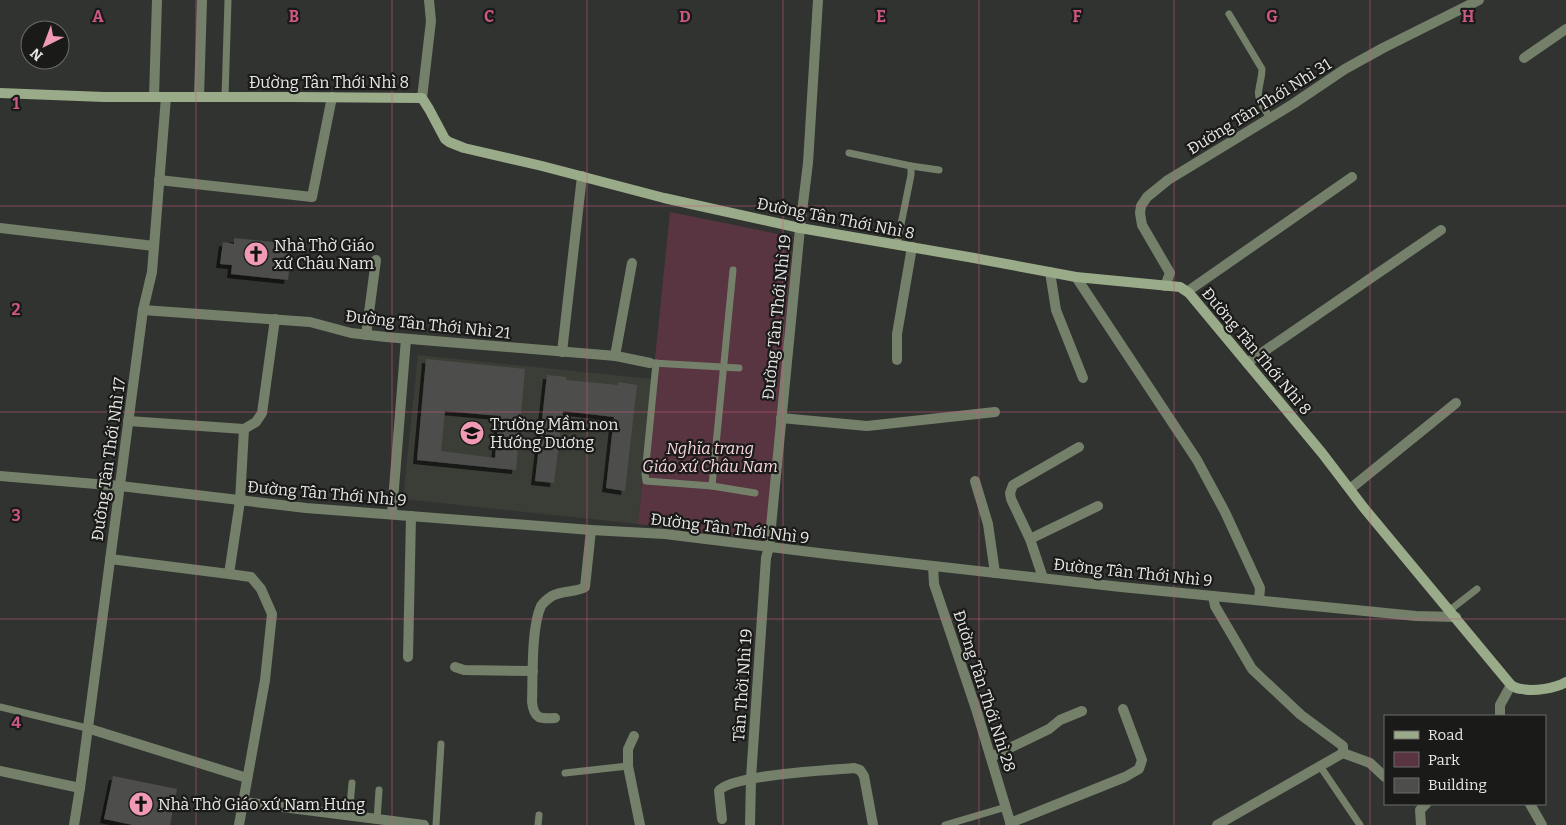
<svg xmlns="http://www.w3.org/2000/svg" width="1566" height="825" viewBox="0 0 1566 825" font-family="Bitter,serif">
<defs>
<filter id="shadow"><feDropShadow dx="-4" dy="4" stdDeviation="0" flood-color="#0009"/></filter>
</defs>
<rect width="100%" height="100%" fill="#313330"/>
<!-- built -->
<polygon fill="#3a3e36" points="418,355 652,379 638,524 403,499"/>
<!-- green -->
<polygon fill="#583540" points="670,212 793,237 768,541 638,524"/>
<!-- building -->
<g fill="#4d4e4b" fill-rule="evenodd" filter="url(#shadow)">
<polygon points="234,238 292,244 288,280 231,274 232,265 220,264 223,242 234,244"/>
<path d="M426,359L525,369L516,470L417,460ZM445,411L499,416L495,458L441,451Z"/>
<polygon points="547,375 566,377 566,380 618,385 618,382 637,385 625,491 606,488 614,417 563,411 554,483 535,481"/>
<polygon points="113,776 177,789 170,825 133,825 104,819"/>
</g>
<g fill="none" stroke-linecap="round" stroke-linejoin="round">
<!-- lane -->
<g stroke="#75806a" stroke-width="7">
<path d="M1229,14L1262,69C1262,77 1260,81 1259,89C1256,99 1265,109 1270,118"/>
<polyline points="225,97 228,0"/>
<polyline points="849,153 911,166 911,175 897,244"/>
<polyline points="911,166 939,170"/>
<polyline points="653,363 739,368"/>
<polyline points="656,363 645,474 646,481 712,486 755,493"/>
<polyline points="712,486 733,270"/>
<polyline points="1450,610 1477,589"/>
<polyline points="0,707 87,728"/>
<polyline points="1320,766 1360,825"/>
<polyline points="565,773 628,766"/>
<polyline points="349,816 352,783"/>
<polyline points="377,820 379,790"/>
<polyline points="436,825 441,744"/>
<polyline points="538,825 539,815"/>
<polyline points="945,825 1006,807"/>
</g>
<!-- street -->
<g stroke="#75806a" stroke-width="10">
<polyline points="1524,58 1566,29"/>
<polyline points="154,97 157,0"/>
<polyline points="199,97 202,0"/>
<polyline points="422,98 431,21 429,0"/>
<polyline points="159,180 312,197 332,97"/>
<polyline points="0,228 154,246"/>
<polyline points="1050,272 1056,310 1083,378"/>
<polyline points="1076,277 1197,460 1225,512 1260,588 1259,600"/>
<polyline points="1165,286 1170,273 1142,225 1140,213 1141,206 1147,197 1168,180 1293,104 1345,69 1383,48 1479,0"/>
<polyline points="1189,293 1191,289 1352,177"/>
<polyline points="143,310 310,322 351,333 386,337 616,356 650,363"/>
<polyline points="366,335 376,260"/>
<polyline points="562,352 582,176"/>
<polyline points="615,356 632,263"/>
<polyline points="897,360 897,334 912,247"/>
<polyline points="1247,363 1441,230"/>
<polyline points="781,418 867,426 995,412"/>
<polyline points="128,421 244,429"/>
<polyline points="244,429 256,422 262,413 275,319"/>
<polyline points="0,476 120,486 306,508 591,530 665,534 827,554 1121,587 1416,616 1456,617"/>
<polyline points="975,481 988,524 995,573"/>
<polyline points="1350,489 1456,403"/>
<polyline points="392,513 406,339"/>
<polyline points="1030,539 1098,506"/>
<polyline points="110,559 229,574"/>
<polyline points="933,566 934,584 977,712 1011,825"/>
<polyline points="1043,578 1030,539 1011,499 1010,493 1013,485 1079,447"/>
<polyline points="1213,596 1215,606 1252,669 1301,715 1343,746 1343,753"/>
<polyline points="408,657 411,516"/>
<polyline points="455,667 464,670 533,671"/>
<polyline points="1500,716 1500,705 1511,685"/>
<path d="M555,718C540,719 534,719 532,702C533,677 531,628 541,606C543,603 549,598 552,596C563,590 575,593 585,587L591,530"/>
<polyline points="87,728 247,778"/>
<polyline points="634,736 628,749 628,766 640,825"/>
<polyline points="1343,753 1370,763 1385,777"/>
<polyline points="991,757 1049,729 1060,720 1082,711"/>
<polyline points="0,771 80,788"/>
<polyline points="243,802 424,825"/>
<polyline points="1530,804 1542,825"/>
<path d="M722,819L719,791C729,775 831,770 854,768L860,770L864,776L873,825"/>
<polyline points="1010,823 1125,777 1139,769 1142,760 1123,709"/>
<polyline points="74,825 80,788 143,310 152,272 166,97"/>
<polyline points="239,825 265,680 272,614 261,589 251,577 229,574 240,501 244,429"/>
<polyline points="750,825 751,778 766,558 769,547 800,228 808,163 818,0"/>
<polyline points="1217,825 1343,753"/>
<polyline points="1421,825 1420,810 1426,804"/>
</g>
<!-- secondary -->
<path stroke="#9aab89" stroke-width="10" d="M0,93L104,97H294L422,98L429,109L445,139L449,142L464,148L542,166L664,198L800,228L974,258L1076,277L1180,287L1189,293L1322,453L1364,508L1511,685C1514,687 1519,689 1522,689C1534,692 1556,688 1566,682"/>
</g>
<!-- grid -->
<path fill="none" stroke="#cd5785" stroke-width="1" stroke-opacity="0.55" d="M196,0V825M392,0V825M587,0V825M783,0V825M979,0V825M1174,0V825M1370,0V825M0,206H1566M0,412H1566M0,619H1566"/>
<!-- icons -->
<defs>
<symbol id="church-disc" viewBox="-11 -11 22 22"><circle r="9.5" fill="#f09ab5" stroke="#1a1a19"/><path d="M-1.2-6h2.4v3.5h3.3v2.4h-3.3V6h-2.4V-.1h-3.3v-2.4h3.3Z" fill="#111"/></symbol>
<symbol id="school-disc" viewBox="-11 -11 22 22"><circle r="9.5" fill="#f09ab5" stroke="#1a1a19"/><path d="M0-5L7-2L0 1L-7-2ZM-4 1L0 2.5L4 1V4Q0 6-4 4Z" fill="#111"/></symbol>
</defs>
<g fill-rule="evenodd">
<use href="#church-disc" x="242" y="240" width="28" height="28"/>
<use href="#school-disc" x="458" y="419" width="28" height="28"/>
<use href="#church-disc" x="127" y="790" width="28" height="28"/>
</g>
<g text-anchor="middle" stroke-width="4.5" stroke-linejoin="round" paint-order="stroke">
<!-- street labels -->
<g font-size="16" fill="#e8e9e7" stroke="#1a1a19">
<text x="329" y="88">Đường Tân Thới Nhì 8</text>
<text transform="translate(1259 106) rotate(-32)" y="6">Đường Tân Thới Nhì 31</text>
<text transform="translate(836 218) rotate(11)" y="6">Đường Tân Thới Nhì 8</text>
<text transform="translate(776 317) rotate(-84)" y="6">Đường Tân Thới Nhì 19</text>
<text transform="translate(428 324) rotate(6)" y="6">Đường Tân Thới Nhì 21</text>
<text transform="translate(1257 351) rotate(50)" y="6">Đường Tân Thới Nhì 8</text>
<text transform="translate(108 459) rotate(-82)" y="6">Đường Tân Thới Nhì 17</text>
<text transform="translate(327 493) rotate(5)" y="6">Đường Tân Thới Nhì 9</text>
<text transform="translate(730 528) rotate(7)" y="6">Đường Tân Thới Nhì 9</text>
<text transform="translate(1133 572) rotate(6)" y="6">Đường Tân Thới Nhì 9</text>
<text transform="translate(742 685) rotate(-86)" y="6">Tân Thời Nhì 19</text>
<text transform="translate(985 691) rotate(72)" y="6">Đường Tân Thới Nhì 28</text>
</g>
<!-- poi labels -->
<g font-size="16" fill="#e8e9e7" stroke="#1a1a19" text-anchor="start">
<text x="274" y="251">Nhà Thờ Giáo<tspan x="274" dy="18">xứ Châu Nam</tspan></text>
<text x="490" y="430">Trường Mầm non<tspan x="490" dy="18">Hướng Dương</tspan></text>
<text x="158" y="810">Nhà Thờ Giáo xứ Nam Hưng</text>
</g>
<!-- park labels -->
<g font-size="16" font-style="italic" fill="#fcd7e1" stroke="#1a1a19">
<text x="710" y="454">Nghĩa trang<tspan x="710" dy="18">Giáo xứ Châu Nam</tspan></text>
</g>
</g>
<g font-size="16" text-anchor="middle" font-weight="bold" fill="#cd5785" stroke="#1a1a19" stroke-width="4.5" stroke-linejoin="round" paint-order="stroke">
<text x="98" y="22">A</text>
<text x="294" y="22">B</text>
<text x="489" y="22">C</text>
<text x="685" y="22">D</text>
<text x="881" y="22">E</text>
<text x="1077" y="22">F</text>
<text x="1272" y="22">G</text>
<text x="1468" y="22">H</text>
<text x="16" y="109">1</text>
<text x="16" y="315">2</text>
<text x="16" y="521">3</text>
<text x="16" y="728">4</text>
</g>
<!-- legend -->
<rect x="1384" y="715" width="162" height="90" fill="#1a1a19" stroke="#6c6d6b"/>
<rect x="1394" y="731" width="25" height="8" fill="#9aab89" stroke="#6c6d6b"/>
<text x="1428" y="740" font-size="15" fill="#e8e9e7">Road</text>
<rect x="1394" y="752" width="25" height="15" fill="#583540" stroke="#6c6d6b"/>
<text x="1428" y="765" font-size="15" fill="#e8e9e7">Park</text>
<rect x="1394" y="778" width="25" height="15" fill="#4d4e4b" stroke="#6c6d6b"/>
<text x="1428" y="790" font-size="15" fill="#e8e9e7">Building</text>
<!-- north arrow -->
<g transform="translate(45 45) rotate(222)"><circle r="24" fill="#1a1a19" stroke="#6c6d6b"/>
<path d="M0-4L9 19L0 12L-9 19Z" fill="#f09ab5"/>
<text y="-8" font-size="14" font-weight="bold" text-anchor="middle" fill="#e8e9e7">N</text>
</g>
</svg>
